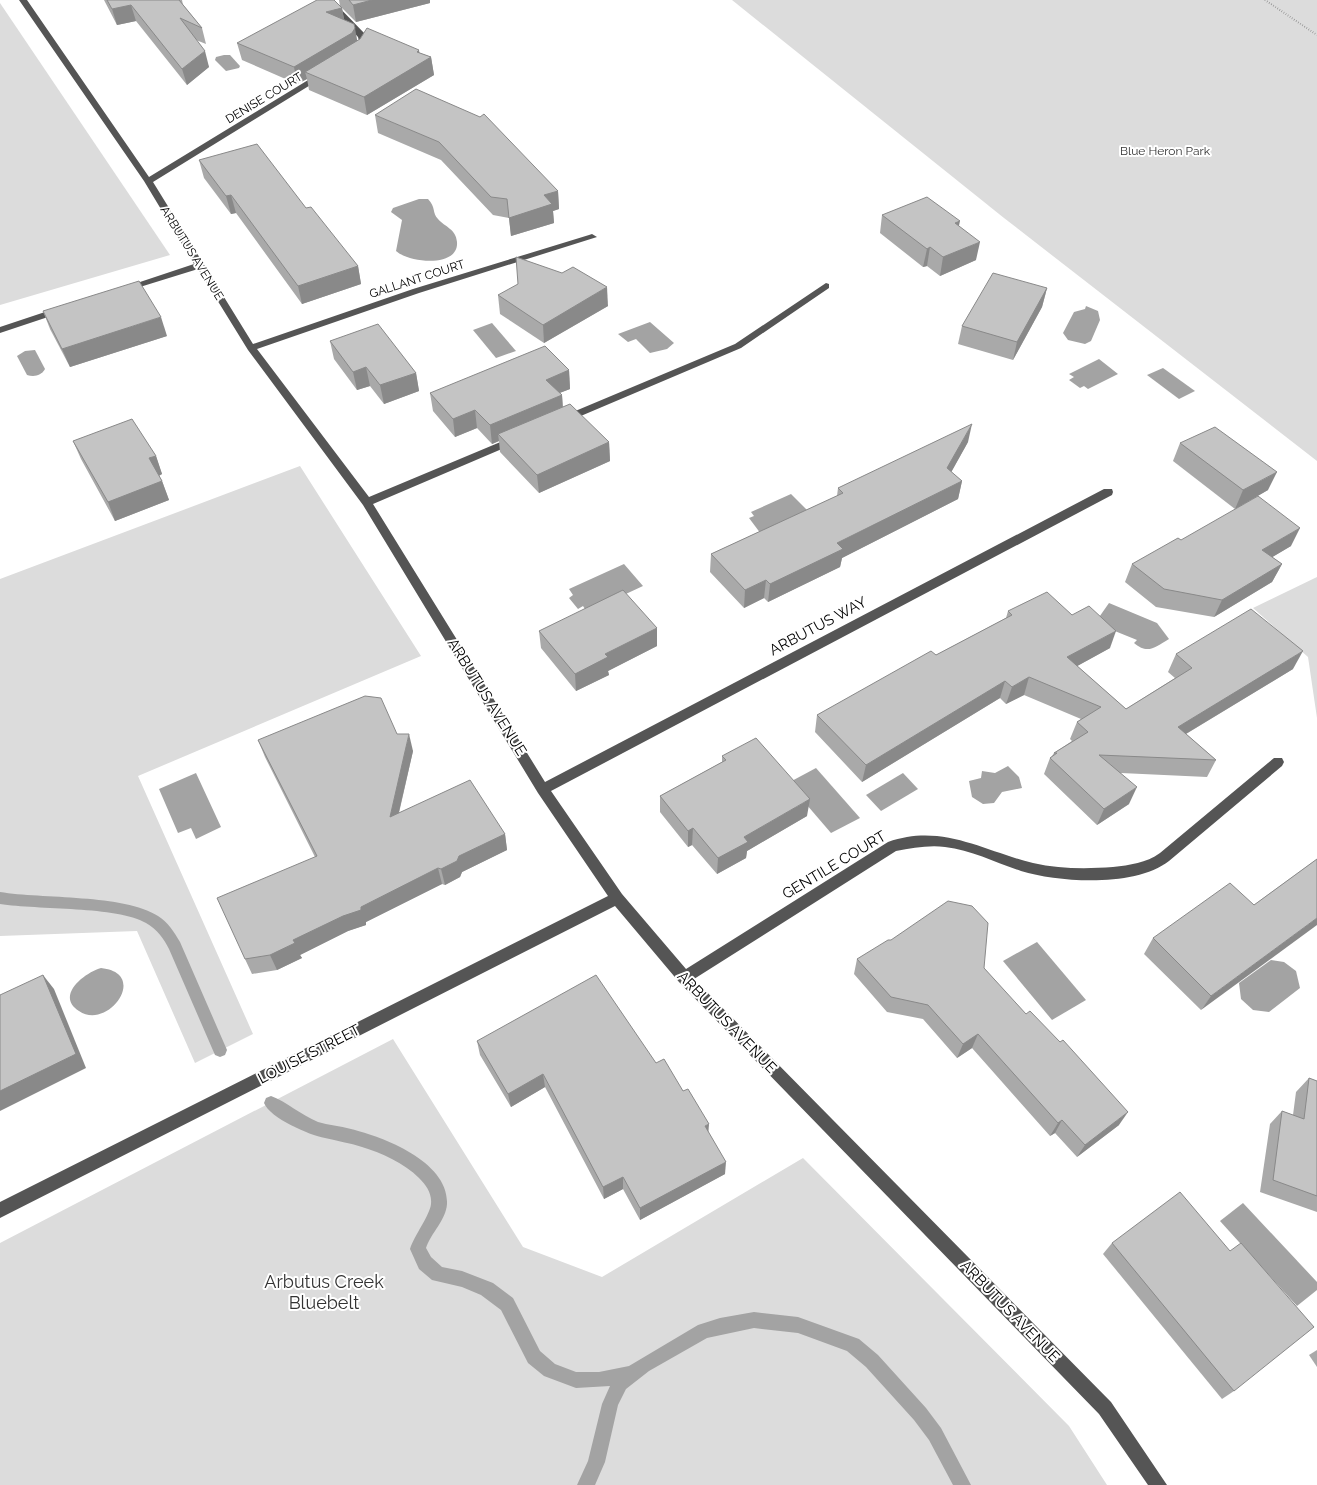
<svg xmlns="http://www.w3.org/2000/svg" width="1317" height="1485" viewBox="0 0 1317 1485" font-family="Raleway,sans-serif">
<rect width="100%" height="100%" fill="#fff"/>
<!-- green -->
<g fill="#dcdcdc">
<polygon points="732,0 1317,0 1317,461 1004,218"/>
<polygon points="0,3 170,255 0,305"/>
<polygon points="300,466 421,656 138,776 253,1034 195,1063 137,931 0,936 0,579"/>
<polygon points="1317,577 1317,718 1308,657 1253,608"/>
<polygon points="393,1039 523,1247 602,1277 803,1158 1069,1426 1107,1485 0,1485 0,1243"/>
</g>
<!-- water -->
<g fill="#a3a3a3">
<polygon points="224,55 230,55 240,66 239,68 226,71 215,60 216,57"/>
<path d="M419,199H428C436,207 432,213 438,219C445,227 456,229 457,242C459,268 409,263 396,251L402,220L391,212L393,208Z"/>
<polygon points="1086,306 1098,311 1100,320 1091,341 1085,344 1068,340 1063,333 1074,312 1085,309"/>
<polygon points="650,322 674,343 667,349 650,353 636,339 628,342 618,334"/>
<polygon points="492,323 516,351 496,358 473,330"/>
<path d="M35,350L45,369C41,376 34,377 27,375L17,356L25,351Z"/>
<polygon points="1099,359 1118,374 1088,389 1084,386 1080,388 1069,380 1074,377 1069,374"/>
<polygon points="1163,368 1195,391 1179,399 1147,375"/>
<polygon points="791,494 807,510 761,534 749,518 754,516 751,512"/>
<polygon points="624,564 643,586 587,612 583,606 578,609 569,598 573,595 569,589"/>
<path d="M1109,603L1157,623L1169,639C1155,647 1148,655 1134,643L1137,640L1095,623Z"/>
<polygon points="1008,766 1019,777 1022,788 1002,792 994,803 983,804 972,797 969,781 981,778 982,771 995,773"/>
<polygon points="816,768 860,818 831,833 788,783"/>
<polygon points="196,773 221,827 196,839 191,828 178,833 159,789"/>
<polygon points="903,773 918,789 881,811 866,795"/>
<polygon points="1037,942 1086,1000 1052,1020 1003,961"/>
<polygon points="1271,960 1284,962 1296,971 1300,988 1269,1012 1253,1010 1241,999 1239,983"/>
<path d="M101,968C150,973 108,1031 79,1011C55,996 84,973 101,968Z"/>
<polygon points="1243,1203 1317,1282 1317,1290 1297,1306 1220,1221"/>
</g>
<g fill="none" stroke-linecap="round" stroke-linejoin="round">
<!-- stream -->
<g fill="#a3a3a3" fill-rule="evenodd">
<path d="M0,892C42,899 124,894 158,916C168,922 174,932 180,942L227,1050L225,1055L220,1057L215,1055L169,949C164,939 157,929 146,923C117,906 38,910 0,904Z"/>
<path d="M271,1096C287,1102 301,1115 318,1122C328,1125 340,1126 351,1129C384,1137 449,1162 447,1204C446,1220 431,1233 426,1248L431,1257L442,1267L462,1271L493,1283L513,1298L540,1351L555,1364L576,1372H599L629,1366L698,1325L720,1318L754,1312L798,1317L859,1339L878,1355L926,1408L941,1428L971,1485H953L929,1440L914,1420L866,1367L847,1351L798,1333L754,1328L707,1338L649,1371L626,1389L618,1405L605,1462L595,1485H577L588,1461L602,1404L610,1386L576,1388L544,1376L528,1363L501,1310L481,1295L462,1287L432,1280L419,1269L410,1249C414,1236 430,1215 431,1204C432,1193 426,1185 419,1178C404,1163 382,1153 362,1147C350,1143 337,1141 325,1138C309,1135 270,1118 264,1103L266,1098Z"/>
</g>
<!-- path -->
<polyline stroke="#777" stroke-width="2" stroke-dasharray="0.5 2" stroke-linecap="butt" points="1265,0 1317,35"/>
<!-- minor -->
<g fill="#555" fill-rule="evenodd">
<path d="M19,0H27L149,177L318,74L325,76L153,182L253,344L413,289L589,235L592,234L597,237L419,293L257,349L369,497L510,438H518L519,440L518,442L373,504L545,782L1104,489H1112L1113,492L1112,495L551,791L622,894L686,969L888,842C942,823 983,851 1033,863C1059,869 1087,869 1113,867C1130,865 1146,863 1160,853L1274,758H1282L1284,762L1282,766L1169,861C1136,887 1061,883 1021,871C996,863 972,850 945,847C929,845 912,848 896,851L694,979L1111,1402L1167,1485H1148L1099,1414L679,982L615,906L0,1218V1202L608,896L538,793L363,505L248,350L198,269L127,291L124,292L119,289L194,264L144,181Z"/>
<polygon points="324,0 332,0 365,34 368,45 364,52 357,50 360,45 358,37"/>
<polygon points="826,283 829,284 829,288 741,348 569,421 561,421 560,419 561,417 735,344"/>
<polygon points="60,307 63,308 63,312 0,333 0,327"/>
</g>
</g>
<!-- wall -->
<g fill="#a9a9a9">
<polygon points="104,0 182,0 183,5 202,28 206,44 196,40 209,67 187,85 136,21 117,25"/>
<polygon points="339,0 430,0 430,3 356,22 340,6"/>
<polygon points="342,8 344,20 357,41 420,53 431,57 434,75 367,115 309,90 307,79 297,84 242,60 237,43"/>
<polygon points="375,115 558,191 559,209 553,211 554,223 511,236 509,218 493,215 441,160 378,133"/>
<polygon points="199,160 306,208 358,266 361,284 302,304 236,213 231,214 204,178"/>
<polygon points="882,215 959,226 976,260 940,276 927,266 923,267 880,233"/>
<polygon points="562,273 608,306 544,343 500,314 498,295"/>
<polygon points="1047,288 1042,307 1013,360 958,344 962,326"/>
<polygon points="43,311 167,336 70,367 50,329"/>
<polygon points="330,341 416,373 419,391 384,404 370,386 357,390 334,359"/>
<polygon points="569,370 570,389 559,393 562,395 563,407 609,442 610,461 539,493 500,452 499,441 492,444 477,428 455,437 433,411 430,393"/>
<polygon points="73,441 156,456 162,474 159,476 162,481 169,500 115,521 81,459"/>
<polygon points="968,442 951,472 962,481 958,499 842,558 840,567 768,602 764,598 744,608 710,572 711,554 837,496 838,488"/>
<polygon points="1180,443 1268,490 1235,509 1173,461"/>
<polygon points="1181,540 1291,546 1272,557 1282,564 1272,582 1214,617 1156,607 1125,582 1132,564"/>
<polygon points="1008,611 1110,648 1077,666 1126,709 1175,678 1168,672 1176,654 1293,669 1186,734 1216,760 1207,777 1121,773 1129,804 1097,825 1044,774 1050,758 1052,756 1054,753 1072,741 1070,739 1077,722 1081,719 1024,695 1006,704 1000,698 862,782 815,732 817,715 936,655 1006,618"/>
<polygon points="657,628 657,646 608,671 609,675 576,691 541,648 539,631"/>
<polygon points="397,734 413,751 399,813 505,834 507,850 462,872 460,877 445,885 442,884 366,922 366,925 348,931 300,955 302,958 277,970 252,974 245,959 315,857 265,757 258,740"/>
<polygon points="722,756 807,816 747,851 746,858 717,874 692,845 688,847 660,812 660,796 722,762"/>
<polygon points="1317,859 1201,1010 1144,954 1153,938 1254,905"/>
<polygon points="857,959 984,968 1119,1125 1077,1157 1055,1133 1050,1136 972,1048 957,1058 923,1019 887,1012 854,974"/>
<polygon points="477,1041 656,1063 683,1091 708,1132 725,1174 640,1220 623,1189 604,1199 545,1087 511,1107 480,1055"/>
<polygon points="1309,1078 1317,1081 1317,1212 1260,1192 1270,1124 1282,1111 1293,1115 1296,1092"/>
<polygon points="1112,1243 1230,1251 1234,1391 1222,1399 1103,1254"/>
<polygon points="1317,1350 1317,1367 1309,1355"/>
</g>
<!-- shaded-wall -->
<g fill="#898989">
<polygon points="372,0 430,0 430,3 356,22 353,5"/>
<polygon points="131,5 136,21 117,25 112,9"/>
<polygon points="342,8 345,25 326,12"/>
<polygon points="355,28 358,45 305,72 307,79 297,84 294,67"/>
<polygon points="419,50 421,63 431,57 434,75 367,115 364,97 417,52"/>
<polygon points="205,51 209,67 187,85 182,69"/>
<polygon points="558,191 559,209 553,211 554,223 511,236 509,218 544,195"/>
<polygon points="231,195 236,213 231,214 226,196"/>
<polygon points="960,221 956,239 955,223"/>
<polygon points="980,242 976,260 940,276 943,257"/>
<polygon points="930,247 927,266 923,267 927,249"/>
<polygon points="358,266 361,284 302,304 298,286"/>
<polygon points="607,287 608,306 544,343 543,325"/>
<polygon points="1047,288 1042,307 1013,360 1017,342"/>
<polygon points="161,317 167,336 70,367 62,349"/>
<polygon points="366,367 370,386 357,390 353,372"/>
<polygon points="569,370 570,389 547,398 546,380"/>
<polygon points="416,373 419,391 384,404 380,385"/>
<polygon points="562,395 563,414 498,434 499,441 492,444 490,425"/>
<polygon points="475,410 477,428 455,437 453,419"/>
<polygon points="972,424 968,442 943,487 947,468"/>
<polygon points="609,442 610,461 539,493 537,475"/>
<polygon points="156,456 162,474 156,477 149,458"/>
<polygon points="1277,472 1268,490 1235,509 1243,490"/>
<polygon points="162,481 169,500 115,521 108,502"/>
<polygon points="962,481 958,499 842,558 840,567 768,602 770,584 837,543"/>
<polygon points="1300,528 1291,546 1254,568 1262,550"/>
<polygon points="1282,564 1272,582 1214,617 1222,600"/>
<polygon points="766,580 764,598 744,608 745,590"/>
<polygon points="657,628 657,646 608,671 609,675 576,691 575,674 605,654"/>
<polygon points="1116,631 1110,648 1061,675 1067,657"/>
<polygon points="1303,651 1293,669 1169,744 1178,727"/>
<polygon points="1029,677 1024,695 1006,704 1012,687"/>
<polygon points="1005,681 1000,698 862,782 866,765"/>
<polygon points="409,734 413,751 394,833 390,817"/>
<polygon points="1137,787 1129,804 1097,825 1104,809"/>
<polygon points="810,799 807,816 747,851 746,858 717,874 718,858 744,837"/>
<polygon points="693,828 692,845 688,847 688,831"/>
<polygon points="505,834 507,850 462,872 460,877 445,885 441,869 459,856"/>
<polygon points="438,868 442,884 366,922 366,925 348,931 300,955 302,958 277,970 270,955 293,940"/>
<polygon points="1317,918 1317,925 1201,1010 1211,996"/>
<polygon points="43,975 54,989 86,1068 0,1111 0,1091"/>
<polygon points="978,1034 972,1048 957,1058 963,1044"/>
<polygon points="543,1074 545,1087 511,1107 508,1094"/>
<polygon points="1128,1112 1119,1125 1077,1157 1085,1145"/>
<polygon points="1062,1120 1055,1133 1050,1136 1058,1123"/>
<polygon points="709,1124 708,1137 705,1126"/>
<polygon points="726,1162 725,1174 640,1220 640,1208"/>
<polygon points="623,1177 623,1189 604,1199 603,1187"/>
</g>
<!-- building -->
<g fill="#c4c4c4" stroke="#898989">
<polygon points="107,0 179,0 202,28 180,18 205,51 182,69 131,5 112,9"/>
<polygon points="317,0 334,0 342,8 326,12 354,24 355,28 352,33 294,67 237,43"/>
<polygon points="349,0 372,0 353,5"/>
<polygon points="367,28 419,50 417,52 431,57 364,97 305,72 360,39"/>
<polygon points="416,89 480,117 484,114 558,191 544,195 552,204 509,218 507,199 491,197 439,142 375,115"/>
<polygon points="257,144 306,208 311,207 358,266 298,286 231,195 226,196 199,160"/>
<polygon points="927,197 960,221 955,223 980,242 943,257 930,247 927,249 882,215"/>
<polygon points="516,257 562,273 573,267 607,287 543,325 498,295 518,284"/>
<polygon points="993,273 1047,288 1017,342 962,326"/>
<polygon points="139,281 161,317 62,349 43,311"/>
<polygon points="378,324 416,373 380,385 366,367 353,372 330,341"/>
<polygon points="545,346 569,370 546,380 562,395 490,425 475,410 453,419 430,393"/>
<polygon points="570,404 609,442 537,475 498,434"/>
<polygon points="132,419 156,456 149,458 162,481 108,502 73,441"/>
<polygon points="972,424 947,468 962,481 837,543 843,549 770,584 766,580 745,590 711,554 843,493 838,488"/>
<polygon points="1215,427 1277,472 1243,490 1180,443"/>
<polygon points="1258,496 1300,528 1262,550 1282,564 1222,600 1164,589 1132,564 1178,538 1181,540"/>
<polygon points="623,590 657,628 605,654 608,657 575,674 539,631"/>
<polygon points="1047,592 1072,615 1089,606 1116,631 1067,657 1126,709 1192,668 1176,654 1251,609 1303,651 1178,727 1216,760 1099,755 1137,787 1104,809 1050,758 1057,753 1054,753 1088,732 1077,722 1101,707 1029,677 1012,687 1005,681 866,765 817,715 931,651 936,655 1012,615 1008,611"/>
<polygon points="365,696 381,698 397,734 409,734 390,817 470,780 505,834 459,856 457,861 441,869 438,868 361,907 361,910 343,916 293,940 295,943 270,955 245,959 217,898 317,856 258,740"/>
<polygon points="756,738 810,799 744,837 748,842 718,858 693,828 688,831 660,796 726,760 722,756"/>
<polygon points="1317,859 1317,918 1211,996 1153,938 1230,883 1254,905"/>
<polygon points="948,901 972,906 988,923 984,968 1026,1014 1030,1011 1060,1042 1063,1040 1128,1112 1085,1145 1062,1120 1058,1123 978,1034 963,1044 928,1005 891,997 857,959 888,940 891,940"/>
<polygon points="43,975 76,1054 0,1091 0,995"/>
<polygon points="596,975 656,1063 664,1059 683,1091 688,1089 709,1124 705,1126 726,1162 640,1208 623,1177 603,1187 543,1074 508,1094 477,1041"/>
<polygon points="1309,1078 1317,1081 1317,1196 1273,1180 1282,1111 1304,1119"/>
<polygon points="1180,1192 1230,1251 1241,1243 1314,1327 1234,1391 1112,1243"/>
</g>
<g text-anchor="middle" stroke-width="4" stroke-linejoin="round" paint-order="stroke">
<!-- far-street labels -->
<g font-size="12" fill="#000" stroke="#fff">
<text transform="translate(264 98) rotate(-31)" y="4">DENISE COURT</text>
<text transform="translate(192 253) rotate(58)" y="4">ARBUTUS AVENUE</text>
<text transform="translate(417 279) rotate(-18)" y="4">GALLANT COURT</text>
</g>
<!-- far-park labels -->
<g font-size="12" fill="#333" stroke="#fff">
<text x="1165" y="155">Blue Heron Park</text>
</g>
<!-- street labels -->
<g font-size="15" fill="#000" stroke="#fff">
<text transform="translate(818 626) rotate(-28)" y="5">ARBUTUS WAY</text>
<text transform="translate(487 697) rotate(58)" y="5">ARBUTUS AVENUE</text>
<text transform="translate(834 865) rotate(-31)" y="5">GENTILE COURT</text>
<text transform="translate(727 1022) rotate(46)" y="5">ARBUTUS AVENUE</text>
<text transform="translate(309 1054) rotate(-27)" y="5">LOUISE STREET</text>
<text transform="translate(1010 1311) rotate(46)" y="5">ARBUTUS AVENUE</text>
</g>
<!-- near-park labels -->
<g font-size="18" fill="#333" stroke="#fff">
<text x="324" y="1288">Arbutus Creek<tspan x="324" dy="21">Bluebelt</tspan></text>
</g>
</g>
</svg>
